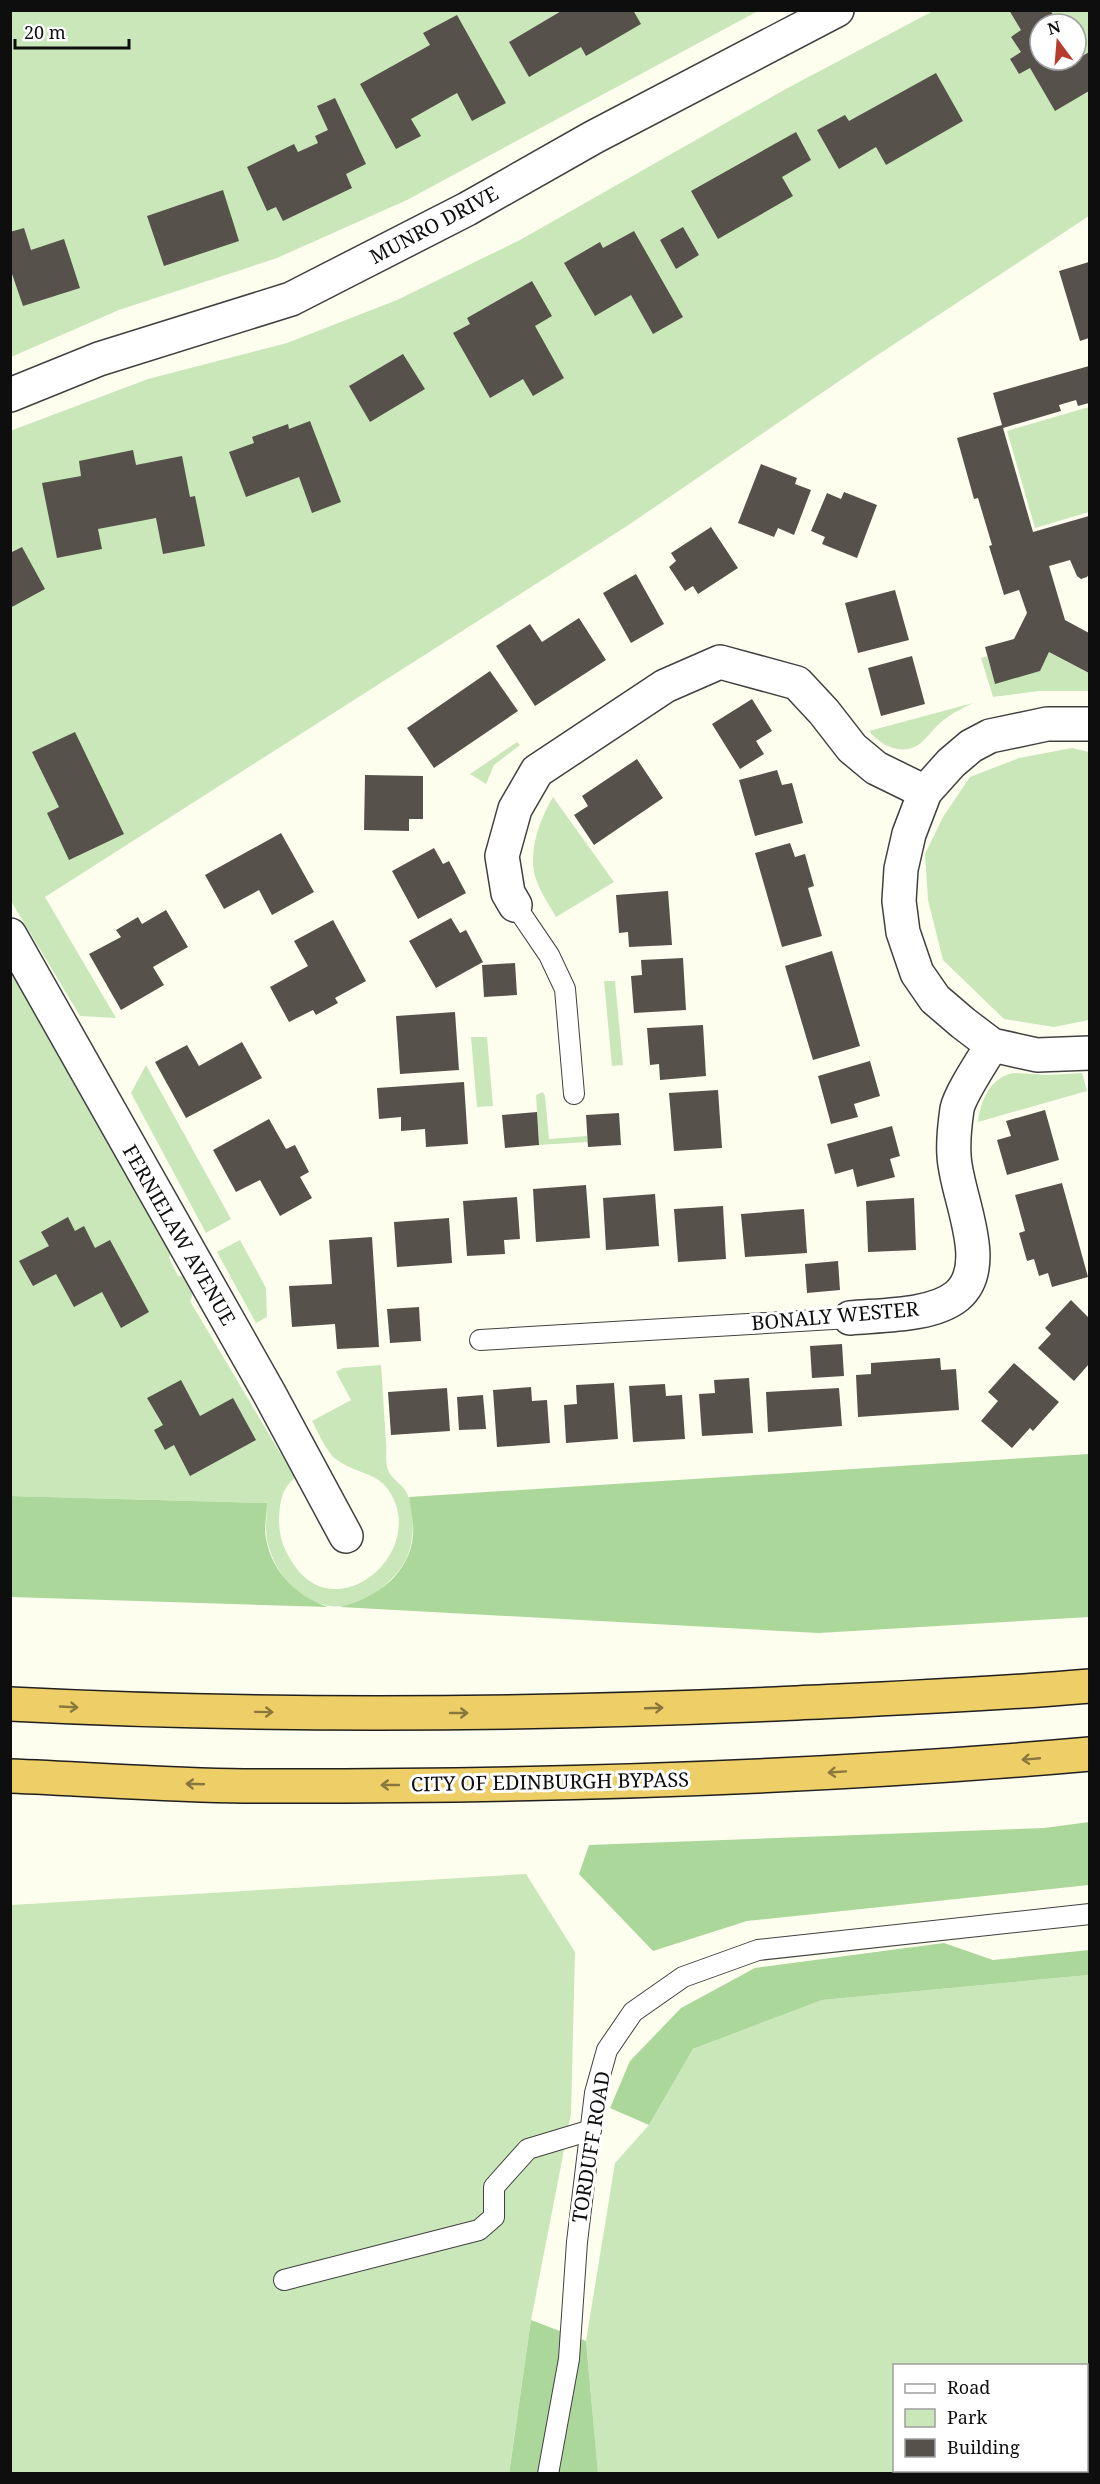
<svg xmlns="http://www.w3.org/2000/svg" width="1100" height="2484" viewBox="0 0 1100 2484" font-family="'Noto Serif',serif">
<rect width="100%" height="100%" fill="#fefeef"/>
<!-- green -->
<g fill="#cae7ba" fill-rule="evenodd">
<polygon points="10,11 758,11 407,200 277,258 119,310 11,357"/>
<path d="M933,11H1089V216L873,358L627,526L45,897L116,1018L80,1016L11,901L10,431L148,379L287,343L397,300L520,240L784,90ZM1040,24H1076V60H1040Z"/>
<polygon points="1089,407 1089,512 1035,528 1007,431"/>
<polygon points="1049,652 1089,673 1089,691 1039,691 993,697 981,658 987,656 995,683 1040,671"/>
<path d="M973,703C961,709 948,715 938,725C931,731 926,740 918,745C901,756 880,745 869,731Z"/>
<polygon points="517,742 520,745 494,765 486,784 470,774"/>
<polygon points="1072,748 1089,752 1089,1020 1054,1027 1004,1019 943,960 928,900 925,854 943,817 970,777 1019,758"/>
<path d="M553,797L614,882L556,917C549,904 540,892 536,879C527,853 540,819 553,797Z"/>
<path d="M10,968L171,1251L169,1258L178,1276L186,1277L194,1291L190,1301L295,1478C281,1489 280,1503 279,1519C279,1538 284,1550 294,1565C334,1624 415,1563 396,1505C384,1471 363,1477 340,1462C327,1455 319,1433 312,1421L351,1400L336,1372L343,1368L381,1365C383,1391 384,1417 386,1442C387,1451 385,1462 388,1470C390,1477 401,1484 405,1490C415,1505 414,1532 410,1548C406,1565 394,1577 382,1588C337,1628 285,1598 269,1548C264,1532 267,1518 267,1503L11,1496Z"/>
<polygon points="604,981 615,981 623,1065 612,1066"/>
<polygon points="471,1037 487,1037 493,1106 477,1107"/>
<polygon points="146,1065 231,1219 206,1233 131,1093"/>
<path d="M1014,1073L1048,1075L1082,1073L1087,1091L978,1122C981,1100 990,1077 1014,1073Z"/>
<polygon points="543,1092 545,1096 549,1139 587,1136 588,1142 539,1145 536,1095"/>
<polygon points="240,1240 266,1288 267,1317 256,1323 217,1252"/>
<polygon points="526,1874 575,1952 571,2114 531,2320 509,2473 11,2474 11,1905"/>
<path d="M1089,1975V2473L598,2474L586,2341L615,2163L649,2125L693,2049L822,2000ZM894,2366H1086V2470H894Z"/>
</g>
<!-- forest -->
<g fill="#acd79a">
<path d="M1089,1454V1617L819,1633L340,1607C375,1599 410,1574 413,1535C414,1523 411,1510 409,1497Z"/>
<path d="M11,1496L267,1503C267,1512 265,1522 265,1531C268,1568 295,1596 328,1607L11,1597Z"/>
<polygon points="1089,1822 1089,1885 747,1921 653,1951 579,1874 589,1845 1044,1828"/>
<polygon points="944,1943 993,1960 1089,1950 1089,1975 822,2000 693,2049 649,2125 610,2108 630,2061 681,2008 755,1968"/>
<polygon points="531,2320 586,2341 598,2473 509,2474"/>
</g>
<!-- building -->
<g fill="#56514b">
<polygon points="563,10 633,10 641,24 586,56 581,47 529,77 509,42"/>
<polygon points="1009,10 1050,10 1059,24 1040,24 1040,60 1076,60 1076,53 1079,58 1089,52 1089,91 1055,111 1030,68 1019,74 1010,59 1021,52 1011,37 1021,30"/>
<polygon points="457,15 506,103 472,121 457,93 411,119 421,136 396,149 360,84 430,45 423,33"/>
<polygon points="936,73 963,121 886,165 876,147 839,169 817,130 845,115 849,121"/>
<polygon points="335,98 366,164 346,174 352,188 283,221 276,207 267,211 247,167 294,144 298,152 318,143 315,136 328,130 317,106"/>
<polygon points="796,132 811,160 782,177 793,196 718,239 691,191"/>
<polygon points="223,190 239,241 164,266 147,216"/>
<polygon points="683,227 699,255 676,269 660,240"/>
<polygon points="24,228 31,250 64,239 80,288 23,306 10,268 10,232"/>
<polygon points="634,231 683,317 653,334 631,295 595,316 564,263 600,242 603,248"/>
<polygon points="1089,262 1089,338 1080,341 1059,271"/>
<polygon points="532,281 552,316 535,326 564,378 533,396 523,379 490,398 453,333 470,324 467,318"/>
<polygon points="403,354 425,389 370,422 349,386"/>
<polygon points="1089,366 1089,403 1078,406 1076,400 1059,405 1061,411 1003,428 1033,532 1089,516 1089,554 1088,555 1089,574 1087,577 1081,579 1077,576 1070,560 1049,566 1065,620 1089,633 1089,673 1049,652 1040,671 995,684 985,647 1014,639 1027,613 1019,590 1004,595 989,546 992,545 978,498 974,499 957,438 1002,425 993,393"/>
<polygon points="310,421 341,502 312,513 299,477 246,497 229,452 254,443 252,437 288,424 289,429"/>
<polygon points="133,450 136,465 182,456 190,497 195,496 205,546 163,554 156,518 98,529 102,549 57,558 42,483 81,476 79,461"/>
<polygon points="761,464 797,478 795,484 811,490 794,535 778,528 774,537 738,523"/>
<polygon points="844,492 877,505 857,558 822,544 825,537 811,531 827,493 841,499"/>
<polygon points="711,527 738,568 698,594 693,586 685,591 669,567 676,561 671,553"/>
<polygon points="22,547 45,589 10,608 10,553"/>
<polygon points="636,574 664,624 631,643 603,593"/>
<polygon points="895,590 909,640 858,653 845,603"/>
<polygon points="579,618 606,660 535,706 496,646 530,624 542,642"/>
<polygon points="912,656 925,704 881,716 868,668"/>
<polygon points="490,671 518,711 434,768 407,728"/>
<polygon points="752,699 772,731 756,741 764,754 740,769 712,724"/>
<polygon points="75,732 124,834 69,860 47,813 59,807 32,752"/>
<polygon points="637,759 663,798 594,845 574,815 588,806 582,796"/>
<polygon points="777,770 782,785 792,783 803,823 755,836 739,780"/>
<polygon points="365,775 423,776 423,819 409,819 409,831 364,830"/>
<polygon points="281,833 314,892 272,915 259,890 224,909 205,875"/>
<polygon points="790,843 795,857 805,854 814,886 808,888 822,936 782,947 755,853"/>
<polygon points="434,848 443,864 449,861 466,893 418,919 392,871"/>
<polygon points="668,891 672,945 629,947 628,932 619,933 616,895"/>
<polygon points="166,910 188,947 153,967 164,985 121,1010 89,954 121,937 116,930 138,917 142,924"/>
<polygon points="451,918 460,933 466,930 483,962 436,988 409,941"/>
<polygon points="333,920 366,981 335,998 338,1003 316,1015 313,1010 289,1022 270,987 308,966 294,941"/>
<polygon points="832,951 860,1046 813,1060 785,966"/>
<polygon points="683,958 686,1010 634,1013 631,976 642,975 641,960"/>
<polygon points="515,963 517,995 484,997 482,965"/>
<polygon points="455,1012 459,1070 400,1074 396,1016"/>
<polygon points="703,1025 706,1076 660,1080 659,1064 650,1065 647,1028"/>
<polygon points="242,1042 262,1078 186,1118 155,1062 187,1045 199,1066"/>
<polygon points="870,1061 880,1096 854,1104 858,1117 831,1124 818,1076"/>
<polygon points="464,1082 468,1144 426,1147 425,1129 401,1131 401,1117 379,1119 377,1088"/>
<polygon points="718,1090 722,1148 674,1151 669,1093"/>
<polygon points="1045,1110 1059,1160 1007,1175 997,1140 1011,1136 1006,1121"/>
<polygon points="537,1112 539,1145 505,1148 502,1115"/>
<polygon points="619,1113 621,1145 588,1147 586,1115"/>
<polygon points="269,1119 286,1149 295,1145 309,1172 300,1177 312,1198 280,1216 260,1180 236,1192 213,1150"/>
<polygon points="892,1126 900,1156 890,1159 895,1177 857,1187 853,1169 835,1174 827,1144"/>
<polygon points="1062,1183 1088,1277 1052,1287 1048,1273 1039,1276 1034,1259 1027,1261 1019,1233 1025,1231 1015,1195"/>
<polygon points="586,1185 590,1238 536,1242 533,1189"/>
<polygon points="655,1194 659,1246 606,1250 603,1198"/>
<polygon points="517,1197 520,1239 504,1240 505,1254 467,1256 463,1201"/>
<polygon points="914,1198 916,1250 868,1252 866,1201"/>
<polygon points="723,1206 726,1259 678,1262 674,1209"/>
<polygon points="804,1209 807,1253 745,1257 741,1214"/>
<polygon points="68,1217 75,1231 84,1226 95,1248 110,1240 149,1312 121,1328 102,1292 74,1307 56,1274 33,1286 19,1261 49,1246 41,1232"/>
<polygon points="449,1218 452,1263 397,1267 394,1222"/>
<polygon points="372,1237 379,1347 337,1349 335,1324 292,1327 289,1286 332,1284 329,1240"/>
<polygon points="838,1261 840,1290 807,1293 805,1264"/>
<polygon points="1071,1300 1089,1318 1089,1364 1074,1381 1038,1348 1051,1334 1045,1328"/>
<polygon points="419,1307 421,1341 390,1343 387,1309"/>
<polygon points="842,1344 844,1376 812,1378 810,1346"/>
<polygon points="940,1358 941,1370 956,1369 959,1410 858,1417 856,1375 871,1374 871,1363"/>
<polygon points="1014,1363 1059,1402 1033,1431 1030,1428 1012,1448 981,1421 998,1401 988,1392"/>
<polygon points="749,1378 753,1433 702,1436 699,1394 715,1393 714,1380"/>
<polygon points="181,1380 200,1416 233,1398 256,1440 190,1476 174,1445 165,1450 154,1430 163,1425 147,1398"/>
<polygon points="614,1383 618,1439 566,1443 564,1405 577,1404 576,1385"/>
<polygon points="665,1384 666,1396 682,1395 685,1439 633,1442 629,1386"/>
<polygon points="531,1387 532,1401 547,1400 550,1443 497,1447 493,1390"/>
<polygon points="447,1388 450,1431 391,1435 388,1392"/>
<polygon points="839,1388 842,1426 768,1432 766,1392"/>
<polygon points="483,1395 486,1429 459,1430 457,1397"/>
</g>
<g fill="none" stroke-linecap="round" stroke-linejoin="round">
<defs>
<g id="service">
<polyline points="515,905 549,955 565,989 574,1094"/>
<polyline points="480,1340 850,1318"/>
<polyline points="284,2280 479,2230 494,2217 494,2187 528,2149 591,2130"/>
<polyline points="548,2474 569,2359 577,2242 595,2093 607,2050 633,2012 683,1977 758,1950 1090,1914"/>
</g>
<g id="minor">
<polyline points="10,395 99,359 291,299 467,209 594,137 837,10"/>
<polyline points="1090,724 1047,724 990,736 971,746 951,763 925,792 909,834 901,869 899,901 903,932 917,973 935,999 963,1023 992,1045 1037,1055 1090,1053"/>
<polyline points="515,905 508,893 502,856 515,809 537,771 665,686 720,662 797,683 824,712 852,748 876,768 925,792"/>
<polyline points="10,935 269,1393 346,1536"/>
<path d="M850,1318C881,1315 933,1316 957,1296C994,1265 955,1194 954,1155C953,1141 955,1123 957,1109C960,1094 983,1060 992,1045"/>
</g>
<g id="trunk">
<path d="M10,1704C265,1717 520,1715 775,1704C880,1699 985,1695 1090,1686"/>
<path d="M10,1776C88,1779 166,1785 244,1786C526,1787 808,1779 1090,1754"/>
</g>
</defs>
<!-- service casing -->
<use href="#service" stroke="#414141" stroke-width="22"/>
<!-- minor casing -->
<use href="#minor" stroke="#414141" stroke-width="36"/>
<!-- trunk casing -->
<use href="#trunk" stroke="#1f1f1f" stroke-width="36"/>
<!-- service -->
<use href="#service" stroke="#fff" stroke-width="20"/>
<!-- minor -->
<use href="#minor" stroke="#fff" stroke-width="33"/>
<!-- trunk -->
<use href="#trunk" stroke="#eece66" stroke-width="33"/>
</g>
<!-- one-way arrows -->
<defs><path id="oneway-shaft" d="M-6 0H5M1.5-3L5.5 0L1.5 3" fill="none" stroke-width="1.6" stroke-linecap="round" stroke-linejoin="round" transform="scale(1.5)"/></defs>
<g stroke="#89783e">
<use href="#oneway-shaft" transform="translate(69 1707) rotate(3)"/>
<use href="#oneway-shaft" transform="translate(654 1708) rotate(-2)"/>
<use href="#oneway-shaft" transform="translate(264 1712) rotate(1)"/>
<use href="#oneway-shaft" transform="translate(459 1713)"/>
<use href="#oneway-shaft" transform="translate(1031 1759) rotate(175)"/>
<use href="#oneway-shaft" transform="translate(837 1772) rotate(176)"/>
<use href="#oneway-shaft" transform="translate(195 1784) rotate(-178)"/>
<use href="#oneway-shaft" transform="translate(390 1785) rotate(180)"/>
</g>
<g text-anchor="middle" stroke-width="6" stroke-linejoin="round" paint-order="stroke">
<!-- street labels -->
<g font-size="20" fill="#0e0e0e" stroke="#fff">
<text transform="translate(434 225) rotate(-28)" y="7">MUNRO DRIVE</text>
<text transform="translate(179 1235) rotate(60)" y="7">FERNIELAW AVENUE</text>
<text transform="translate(835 1316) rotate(-5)" y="7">BONALY WESTER</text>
<text transform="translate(550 1782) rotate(-1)" y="7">CITY OF EDINBURGH BYPASS</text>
<text transform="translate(591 2147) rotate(-81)" y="7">TORDUFF ROAD</text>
</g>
</g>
<!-- border -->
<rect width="1100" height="2484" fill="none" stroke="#0e0e0e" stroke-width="24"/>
<!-- legend -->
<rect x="893" y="2364" width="195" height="108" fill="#ffffff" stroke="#9f9f9f" stroke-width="1.5"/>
<rect x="905" y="2384" width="30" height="9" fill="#ffffff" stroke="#9f9f9f" stroke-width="1.5"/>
<text x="947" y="2394" font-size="18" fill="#0e0e0e">Road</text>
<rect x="905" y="2409" width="30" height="18" fill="#cae7ba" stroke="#9f9f9f" stroke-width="1.5"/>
<text x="947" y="2424" font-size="18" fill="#0e0e0e">Park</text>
<rect x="905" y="2439" width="30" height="18" fill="#56514b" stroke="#9f9f9f" stroke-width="1.5"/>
<text x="947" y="2454" font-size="18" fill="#0e0e0e">Building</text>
<!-- north arrow -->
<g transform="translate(1058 42) rotate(344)"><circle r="28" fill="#ffffff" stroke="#9f9f9f" stroke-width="1.5"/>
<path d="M0-4.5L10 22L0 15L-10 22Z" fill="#b63c2d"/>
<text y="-9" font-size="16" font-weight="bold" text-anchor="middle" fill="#0e0e0e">N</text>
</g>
<!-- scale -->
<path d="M15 39v9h114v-9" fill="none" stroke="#0e0e0e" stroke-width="3"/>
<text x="24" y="39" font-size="18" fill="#0e0e0e" stroke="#ffffff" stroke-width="4.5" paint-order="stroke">20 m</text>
</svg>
